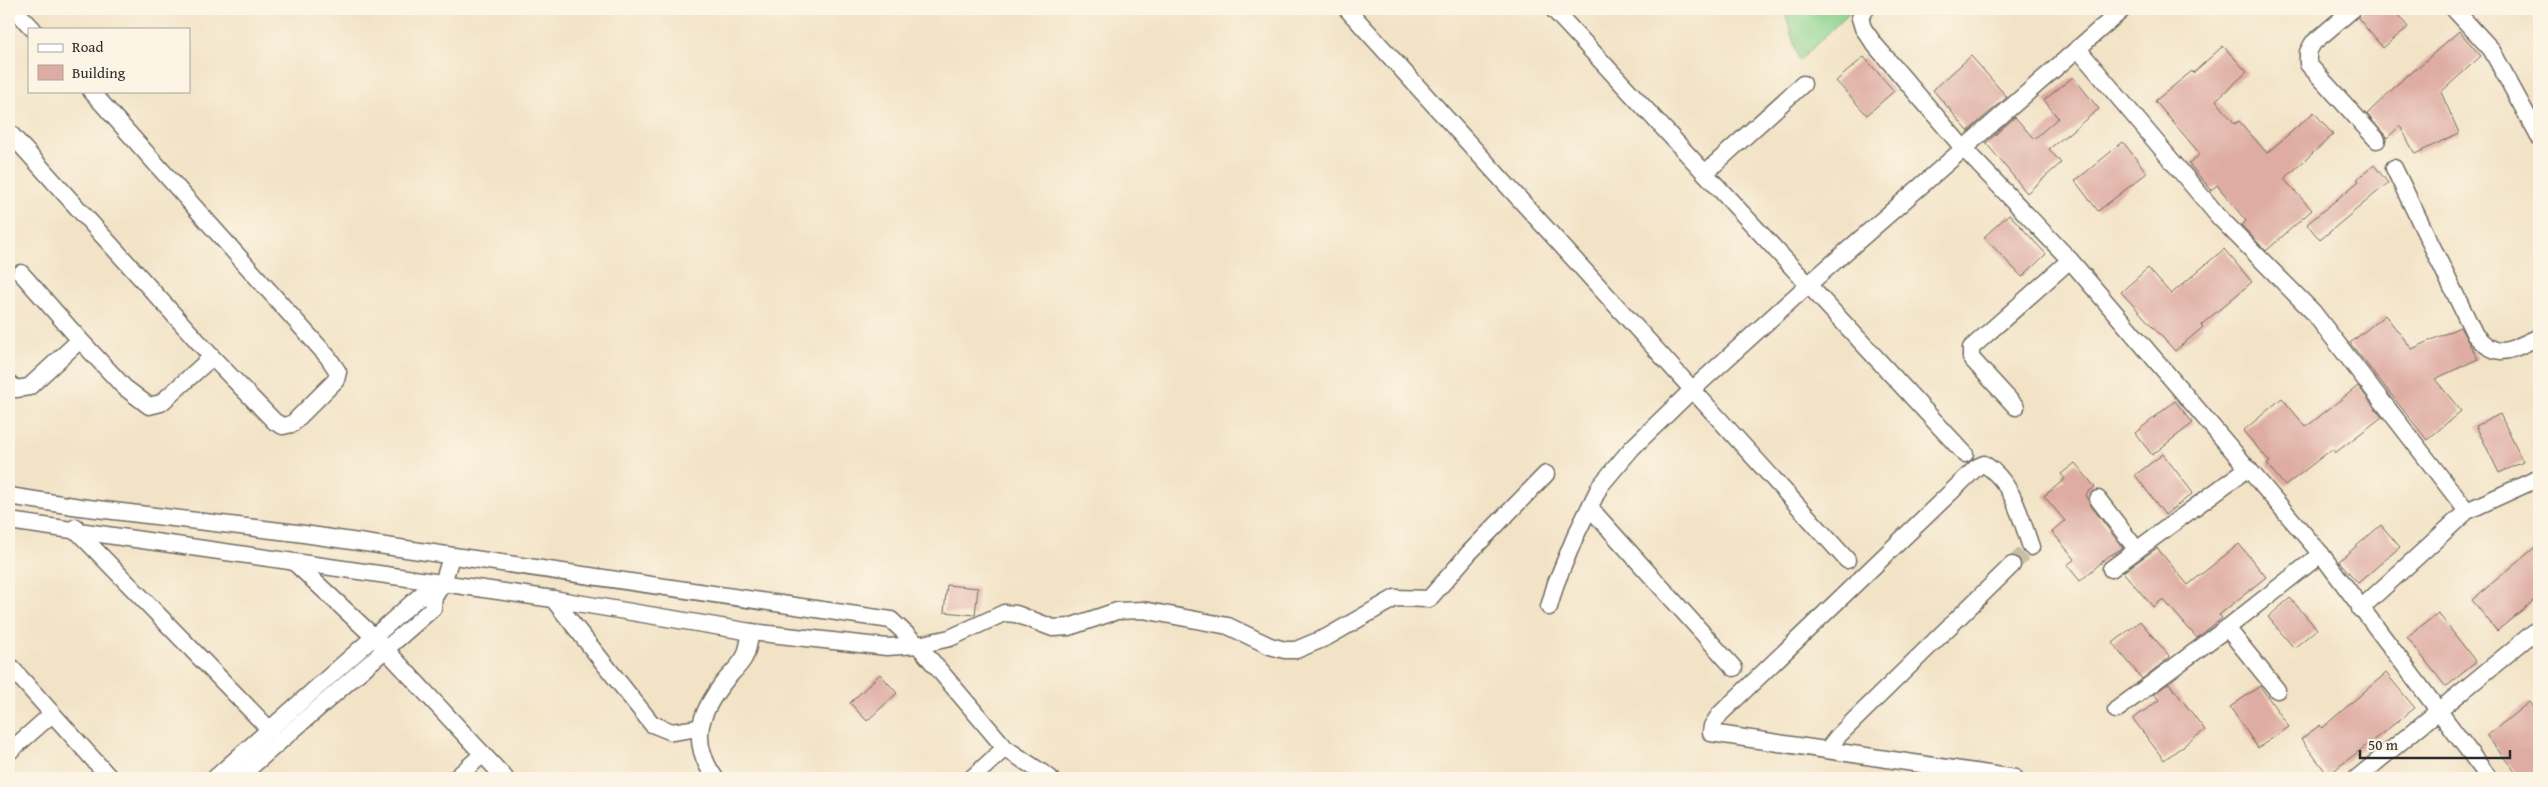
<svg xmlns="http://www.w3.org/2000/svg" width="2548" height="787" viewBox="0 0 2548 787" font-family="'Gentium Book Plus',serif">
<rect width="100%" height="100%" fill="#fcf5e5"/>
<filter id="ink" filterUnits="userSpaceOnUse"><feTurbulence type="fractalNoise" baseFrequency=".02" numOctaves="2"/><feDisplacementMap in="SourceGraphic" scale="10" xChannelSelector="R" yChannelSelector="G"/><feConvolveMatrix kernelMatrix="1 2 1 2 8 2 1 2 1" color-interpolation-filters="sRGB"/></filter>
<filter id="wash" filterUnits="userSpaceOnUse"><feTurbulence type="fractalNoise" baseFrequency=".0096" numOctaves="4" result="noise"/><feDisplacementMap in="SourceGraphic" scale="20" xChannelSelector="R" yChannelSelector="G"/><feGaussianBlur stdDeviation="1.12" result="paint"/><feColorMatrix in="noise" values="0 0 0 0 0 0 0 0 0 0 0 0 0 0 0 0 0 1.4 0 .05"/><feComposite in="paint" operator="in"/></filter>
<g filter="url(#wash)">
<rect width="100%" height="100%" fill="#f2e3c6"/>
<!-- green -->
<polygon fill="#88d18c" stroke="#5a7e5c" points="1784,9 1853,9 1799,61"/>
<g id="blocks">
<!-- building -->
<g fill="#deaca3">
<polygon points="2363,9 2393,9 2408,27 2383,48 2358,18"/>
<polygon points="2459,31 2481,56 2441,92 2459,133 2415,154 2400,126 2387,138 2367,114 2408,74 2409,75"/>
<polygon points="2223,46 2247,72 2216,100 2235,124 2239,121 2267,153 2314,112 2333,135 2284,179 2312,210 2266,251 2241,225 2246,221 2217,185 2211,190 2189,164 2200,154 2155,101 2192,71 2193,73"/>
<polygon points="1971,56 2007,97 1968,131 1933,90"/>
<polygon points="1864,57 1894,91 1867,115 1836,81"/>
<polygon points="2073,77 2099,109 2049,149 2061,163 2027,193 1986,143 2015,117 2034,139 2058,118 2044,100"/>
<polygon points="2123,142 2147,173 2098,211 2075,181"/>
<polygon points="2374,165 2388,183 2320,240 2307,224 2359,181 2357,179"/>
<polygon points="2009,214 2046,254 2022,277 1984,237"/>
<polygon points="2224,249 2252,282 2201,325 2203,327 2175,351 2121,292 2148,268 2171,294"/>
<polygon points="2385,315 2412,349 2460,327 2478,359 2435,379 2461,411 2427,440 2350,343"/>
<polygon points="2358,386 2382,417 2335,453 2332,449 2285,486 2267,464 2270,462 2243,431 2282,398 2306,427"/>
<polygon points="2175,401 2193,423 2152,455 2135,433"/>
<polygon points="2500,414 2523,462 2499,473 2476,426"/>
<polygon points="2163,454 2193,493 2165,515 2135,475"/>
<polygon points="2075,463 2095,487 2086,494 2090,505 2123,548 2109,556 2080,581 2067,565 2075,559 2052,532 2065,521 2044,496 2065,479 2061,474"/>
<polygon points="2381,525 2400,547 2358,583 2339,561"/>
<polygon points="2239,544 2266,577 2219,615 2222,618 2197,638 2163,599 2153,607 2123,572 2157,548 2188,585"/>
<polygon points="2539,544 2539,596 2497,631 2472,600"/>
<polygon points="947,585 978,588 975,615 944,612"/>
<polygon points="2290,598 2317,629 2294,648 2268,617"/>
<polygon points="2438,613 2476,662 2446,687 2407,637"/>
<polygon points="2140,621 2170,657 2142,679 2113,643"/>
<polygon points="2386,673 2415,708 2328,775 2301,739 2320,725 2322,728"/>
<polygon points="880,674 897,693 867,721 850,703"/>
<polygon points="2169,683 2205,730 2164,760 2133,719 2159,700 2154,694"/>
<polygon points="2260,686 2289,727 2258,748 2230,707"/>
<polygon points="2529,702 2539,715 2539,778 2520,778 2487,736"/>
</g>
</g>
</g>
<g filter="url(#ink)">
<use href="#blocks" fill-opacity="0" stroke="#716b61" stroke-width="1"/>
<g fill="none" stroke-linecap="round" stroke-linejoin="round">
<!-- street-tunnel -->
<polyline stroke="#cabea7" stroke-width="16" stroke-dasharray="16 8" stroke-linecap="butt" points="2012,565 2031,547"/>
<defs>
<g id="street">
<polyline points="14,9 33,29"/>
<polyline points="1347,9 1847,560"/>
<polyline points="1553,9 1965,454"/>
<polyline points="1866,9 1860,18 1863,28 1875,45 1964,149 2070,260 2321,554 2489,778"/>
<polyline points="2353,9 2313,43 2308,52 2308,64 2377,140"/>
<polyline points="2454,9 2491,49 2539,137"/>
<polyline points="2078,49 2219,217 2313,312 2467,511"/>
<polyline points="9,132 212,357"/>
<path d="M2394,168L2475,335C2499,362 2511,349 2539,337"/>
<polyline points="1705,173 1803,84"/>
<polyline points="21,273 80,340"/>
<polyline points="9,383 16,389 29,387 80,340 124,387 149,406 161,403 212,357 275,422 283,426 292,424 336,380 338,372 328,357 91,91"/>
<polyline points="2016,407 1971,358 1971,348 2070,260"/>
<polyline points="9,496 80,507 297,533 891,620 918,645 1005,748 1050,778"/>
<polyline points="2098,499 2137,550"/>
<polyline points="1590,508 1734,668"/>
<polyline points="9,521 553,599 751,632 887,647 918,645 950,638 1004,613 1016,614 1053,628 1069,627 1117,611 1143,610 1228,626 1270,646 1285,650 1296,650 1327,637 1395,598 1429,599 1469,553 1546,474"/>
<polyline points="76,527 76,530 270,730"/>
<polyline points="295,563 374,637 505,778"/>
<polyline points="2111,569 2248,468"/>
<polyline points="553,599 652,724 672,732 698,728"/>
<polyline points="1549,607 1556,583 1575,537 1600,486 1632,448 1692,390 1809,284 2123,9"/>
<polyline points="2360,609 2467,511 2539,478"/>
<polyline points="2227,628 2277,690"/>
<polyline points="9,665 110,778"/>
<polyline points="2116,710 2227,628 2321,554"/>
<polyline points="1828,749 1838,736 2012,565"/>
<polyline points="9,752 52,714"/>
<polyline points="215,778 421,595 434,597"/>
<polyline points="238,778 433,608 434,597 443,583 451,557"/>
<polyline points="456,778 483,754"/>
<path d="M715,778C690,742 698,715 724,682C730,674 739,667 744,658C748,651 749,640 751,632"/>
<polyline points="972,778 1005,748"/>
<path d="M2015,778L1711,733L1712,726L1720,714L1977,467L1984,464C2013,482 2020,516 2031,547"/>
<polyline points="2357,778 2539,628"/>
</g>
</defs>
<!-- street casing -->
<use href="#street" stroke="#716b61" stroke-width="19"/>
<!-- street -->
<use href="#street" stroke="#fff" stroke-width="16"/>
</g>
</g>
<!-- margin -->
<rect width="2548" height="787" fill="none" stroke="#fcf5e5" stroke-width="30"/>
<!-- legend -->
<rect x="28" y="28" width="162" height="65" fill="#fcf5e5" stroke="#a8a49b"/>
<rect x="38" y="44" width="25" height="8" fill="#ffffff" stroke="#a8a49b"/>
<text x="72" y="52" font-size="15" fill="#2b2b2b">Road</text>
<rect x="38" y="65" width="25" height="15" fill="#deaca3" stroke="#a8a49b"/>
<text x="72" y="78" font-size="15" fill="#2b2b2b">Building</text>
<!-- scale -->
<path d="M2360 750v8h150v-8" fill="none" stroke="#2b2b2b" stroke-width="2.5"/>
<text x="2368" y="750" font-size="15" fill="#2b2b2b" stroke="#fcf5e5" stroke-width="4" paint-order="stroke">50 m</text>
</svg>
